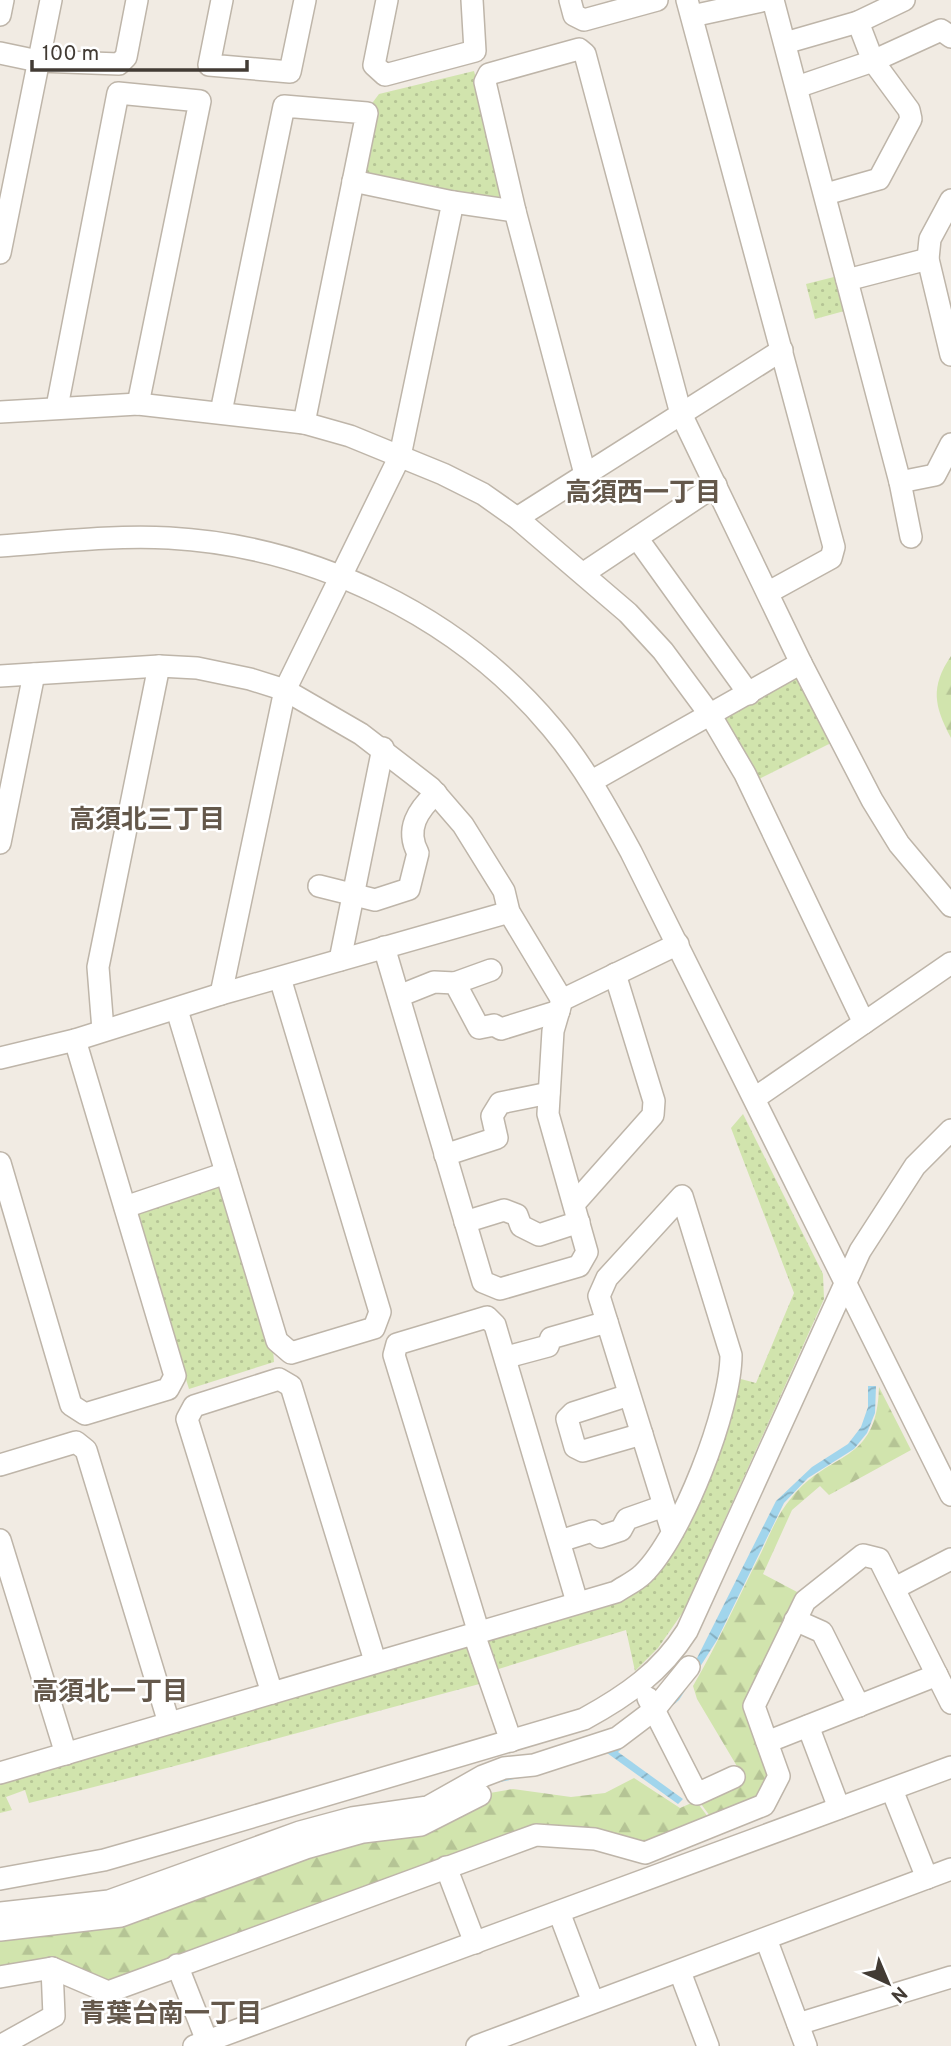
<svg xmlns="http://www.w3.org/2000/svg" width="951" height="2046" viewBox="0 0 951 2046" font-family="Overpass,'Noto Sans JP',sans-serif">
<defs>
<pattern id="green-dots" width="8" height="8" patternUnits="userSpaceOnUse" patternTransform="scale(1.75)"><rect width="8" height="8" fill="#d1e4ad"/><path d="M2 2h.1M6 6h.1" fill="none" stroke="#b5c495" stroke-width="1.8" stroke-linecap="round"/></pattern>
<pattern id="forest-firs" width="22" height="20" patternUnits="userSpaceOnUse" patternTransform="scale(1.75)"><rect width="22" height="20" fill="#d1e4ad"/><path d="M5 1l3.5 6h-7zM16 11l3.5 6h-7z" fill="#b5c495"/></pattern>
<pattern id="water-waves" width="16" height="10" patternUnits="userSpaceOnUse" patternTransform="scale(1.75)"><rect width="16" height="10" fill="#a1d5ec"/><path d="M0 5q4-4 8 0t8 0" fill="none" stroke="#85aec0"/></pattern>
</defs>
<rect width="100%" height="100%" fill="#f1ebe3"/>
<!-- green -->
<g fill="url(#green-dots)">
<polygon points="474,71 506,193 498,202 366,174 360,168 373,102 379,94"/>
<polygon points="838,276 848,310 815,319 806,284"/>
<polygon points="796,674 835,741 757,780 724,720 726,714"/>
<polygon points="743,1114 823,1274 824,1299 683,1612 658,1648 635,1671 626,1630 492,1671 481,1637 639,1586 737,1378 756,1383 794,1293 731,1128"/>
<polygon points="217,1180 223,1185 273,1349 274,1362 189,1389 134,1214"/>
<path d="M473,1640L487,1682C334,1722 183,1766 29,1803L25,1790L6,1797L12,1810L0,1813V1783Z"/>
</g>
<!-- forest -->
<g fill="url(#forest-firs)">
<path d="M951,656V738C934,706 930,687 951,656Z"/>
<path d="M879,1387L911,1450L829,1495L820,1486L792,1510L763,1574L799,1593L747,1707L770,1771L760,1799L710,1816L698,1800L741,1773L697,1699L693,1686C718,1643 738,1598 761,1553C770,1534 778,1513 792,1497C830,1450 877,1465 879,1387Z"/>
<polygon points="634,1778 680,1808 696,1801 708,1817 644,1846 532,1829 109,1984 0,1970 0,1936 438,1824 490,1793 513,1789 571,1797 605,1793"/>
</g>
<!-- water -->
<polygon fill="url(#water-waves)" points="868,1386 876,1386 875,1413 867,1433 854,1449 808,1478 784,1503 717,1640 679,1700 618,1752 683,1799 678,1804 607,1753 539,1774 485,1785 477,1783 576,1756 690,1672 776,1501 812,1467 848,1444 861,1427 868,1407"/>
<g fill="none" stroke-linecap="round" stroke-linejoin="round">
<defs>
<g id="minor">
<polyline points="222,0 209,65 290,72 305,0"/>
<polyline points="387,0 374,65 385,75 475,51 472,0"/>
<polyline points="570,0 574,15 584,20 657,0"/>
<polyline points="687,0 834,547 831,558 769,592"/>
<polyline points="773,0 900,482 911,537"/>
<polyline points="0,15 3,0"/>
<polyline points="692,16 766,0"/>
<polyline points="785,43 858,22 904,0"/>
<polyline points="0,53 38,61 119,64 126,57 137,0"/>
<polyline points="797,87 873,61 941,30 951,37"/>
<polyline points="353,181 453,202 515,211"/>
<polyline points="826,194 879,179 911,119 909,110 873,61 858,22"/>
<polyline points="951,200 930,239 928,259 951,355"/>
<polyline points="0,253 51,0"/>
<polyline points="847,280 928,259"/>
<polyline points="57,407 118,93 200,101 138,404"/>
<polyline points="0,412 138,404 304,423 350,436 443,474 483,494 517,518 628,613 663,651 711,716 745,774 864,1023"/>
<polyline points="221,412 284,106 367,113 304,423"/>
<polyline points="585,474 515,211 485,82 489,74 579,49 585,54 681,414 801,663 872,800 899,844 951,906"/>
<polyline points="900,482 935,475 951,444"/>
<polyline points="517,518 782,350"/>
<polyline points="637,538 749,694"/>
<path d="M0,546C56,542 113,535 169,538C313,546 459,616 552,728C584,766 607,808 631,852L951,1495"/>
<polyline points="584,573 716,485"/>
<polyline points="0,676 159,666 197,668 250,679 285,690 361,734 431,788 463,825 504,891 509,912 562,1000"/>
<polyline points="592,781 801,663"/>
<polyline points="0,843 34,674"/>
<path d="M319,886L375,900L409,889L418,853C405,829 418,810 436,793"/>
<polyline points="384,947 483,1282 500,1289 579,1266 587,1252 548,1114 553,1031 562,1000 678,944"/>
<polyline points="340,960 383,748"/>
<polyline points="455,983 491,970"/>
<polyline points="221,994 285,690 400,456 453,202"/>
<polyline points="399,996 434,982 455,983 479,1028 494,1025 501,1029 559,1011"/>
<polyline points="177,1010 277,1341 291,1353 374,1328 380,1312 280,978"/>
<polyline points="103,1030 98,967 159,666"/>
<polyline points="0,1058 75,1040 221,994 509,912"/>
<polyline points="755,1098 951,963"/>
<polyline points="445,1155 497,1138 492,1116 500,1103 549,1093"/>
<polyline points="0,1163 71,1405 85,1414 168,1389 175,1376 75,1040"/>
<polyline points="574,1204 653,1115 654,1101 615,974"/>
<polyline points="125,1207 226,1173"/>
<polyline points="465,1222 504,1210 517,1215 521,1226 539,1235 579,1222"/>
<polyline points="507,1357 548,1346 551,1338 607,1322"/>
<polyline points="629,1395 573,1413 567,1419 575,1447 583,1451 642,1434"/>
<polyline points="0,1465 76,1442 86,1450 169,1723"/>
<polyline points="0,1540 66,1754"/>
<polyline points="560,1541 592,1531 600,1537 621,1530 627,1519 664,1506"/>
<polyline points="895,1588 951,1559"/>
<polyline points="795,1620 822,1632 859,1706"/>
<polyline points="272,1693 187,1419 194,1406 279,1379 291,1386 375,1661"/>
<polyline points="648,1698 697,1794 734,1777"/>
<polyline points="808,1726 839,1808"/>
<polyline points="511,1741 476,1640 478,1630 394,1355 397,1344 487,1317 495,1325 577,1602"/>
<polyline points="767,1742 937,1675"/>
<path d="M0,1773L616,1592C625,1586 636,1581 643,1574C682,1536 731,1409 731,1355L682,1196L607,1278L599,1296L672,1531"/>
<polyline points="892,1790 927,1878"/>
<polyline points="446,1867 475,1943"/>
<path d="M0,1879L104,1860L167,1842L584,1719C626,1696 661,1672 687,1631L860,1251L915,1166L951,1130"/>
<polyline points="559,1912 593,2002"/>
<polyline points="0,1913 109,1901 300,1832 352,1818 428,1807 483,1776 504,1768 534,1765 617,1738 654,1710 689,1667"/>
<polyline points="0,1930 121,1916 306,1848 363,1832 421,1825 480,1795"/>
<polyline points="766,1939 806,2046"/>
<polyline points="177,1965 209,2046"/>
<polyline points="680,1972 708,2046"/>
<polyline points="0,1977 52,1968 108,1992 536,1835 595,1839 645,1853 764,1805 779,1776 754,1706 805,1601 863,1555 879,1559 951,1703"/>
<polyline points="798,2024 951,1977"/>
<polyline points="0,2046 54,2016 52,1968"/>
<polyline points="194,2046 951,1767"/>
<polyline points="477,2046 951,1869"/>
</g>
</defs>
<!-- minor casing -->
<use href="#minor" stroke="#beb5a9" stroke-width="24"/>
<!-- minor -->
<use href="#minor" stroke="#fff" stroke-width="21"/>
</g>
<g text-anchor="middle" stroke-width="5" stroke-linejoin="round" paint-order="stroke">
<!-- neighbourhood labels -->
<g font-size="26" font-weight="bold" fill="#64584b" stroke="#fff">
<text x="643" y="501">高須西一丁目</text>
<text x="147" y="828">高須北三丁目</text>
<text x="110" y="1700">高須北一丁目</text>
<text x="171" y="2022">青葉台南一丁目</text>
</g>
</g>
<!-- north arrow -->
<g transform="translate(888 1983) rotate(136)" stroke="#ffffff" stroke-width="5" paint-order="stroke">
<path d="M0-5L12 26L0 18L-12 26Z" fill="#423b34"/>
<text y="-10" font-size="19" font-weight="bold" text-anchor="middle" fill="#423b34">N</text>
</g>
<!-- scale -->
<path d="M32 60v10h215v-10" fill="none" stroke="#423b34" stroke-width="3.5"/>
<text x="42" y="60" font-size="21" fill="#423b34" stroke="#ffffff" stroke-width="5" paint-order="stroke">100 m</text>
</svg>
